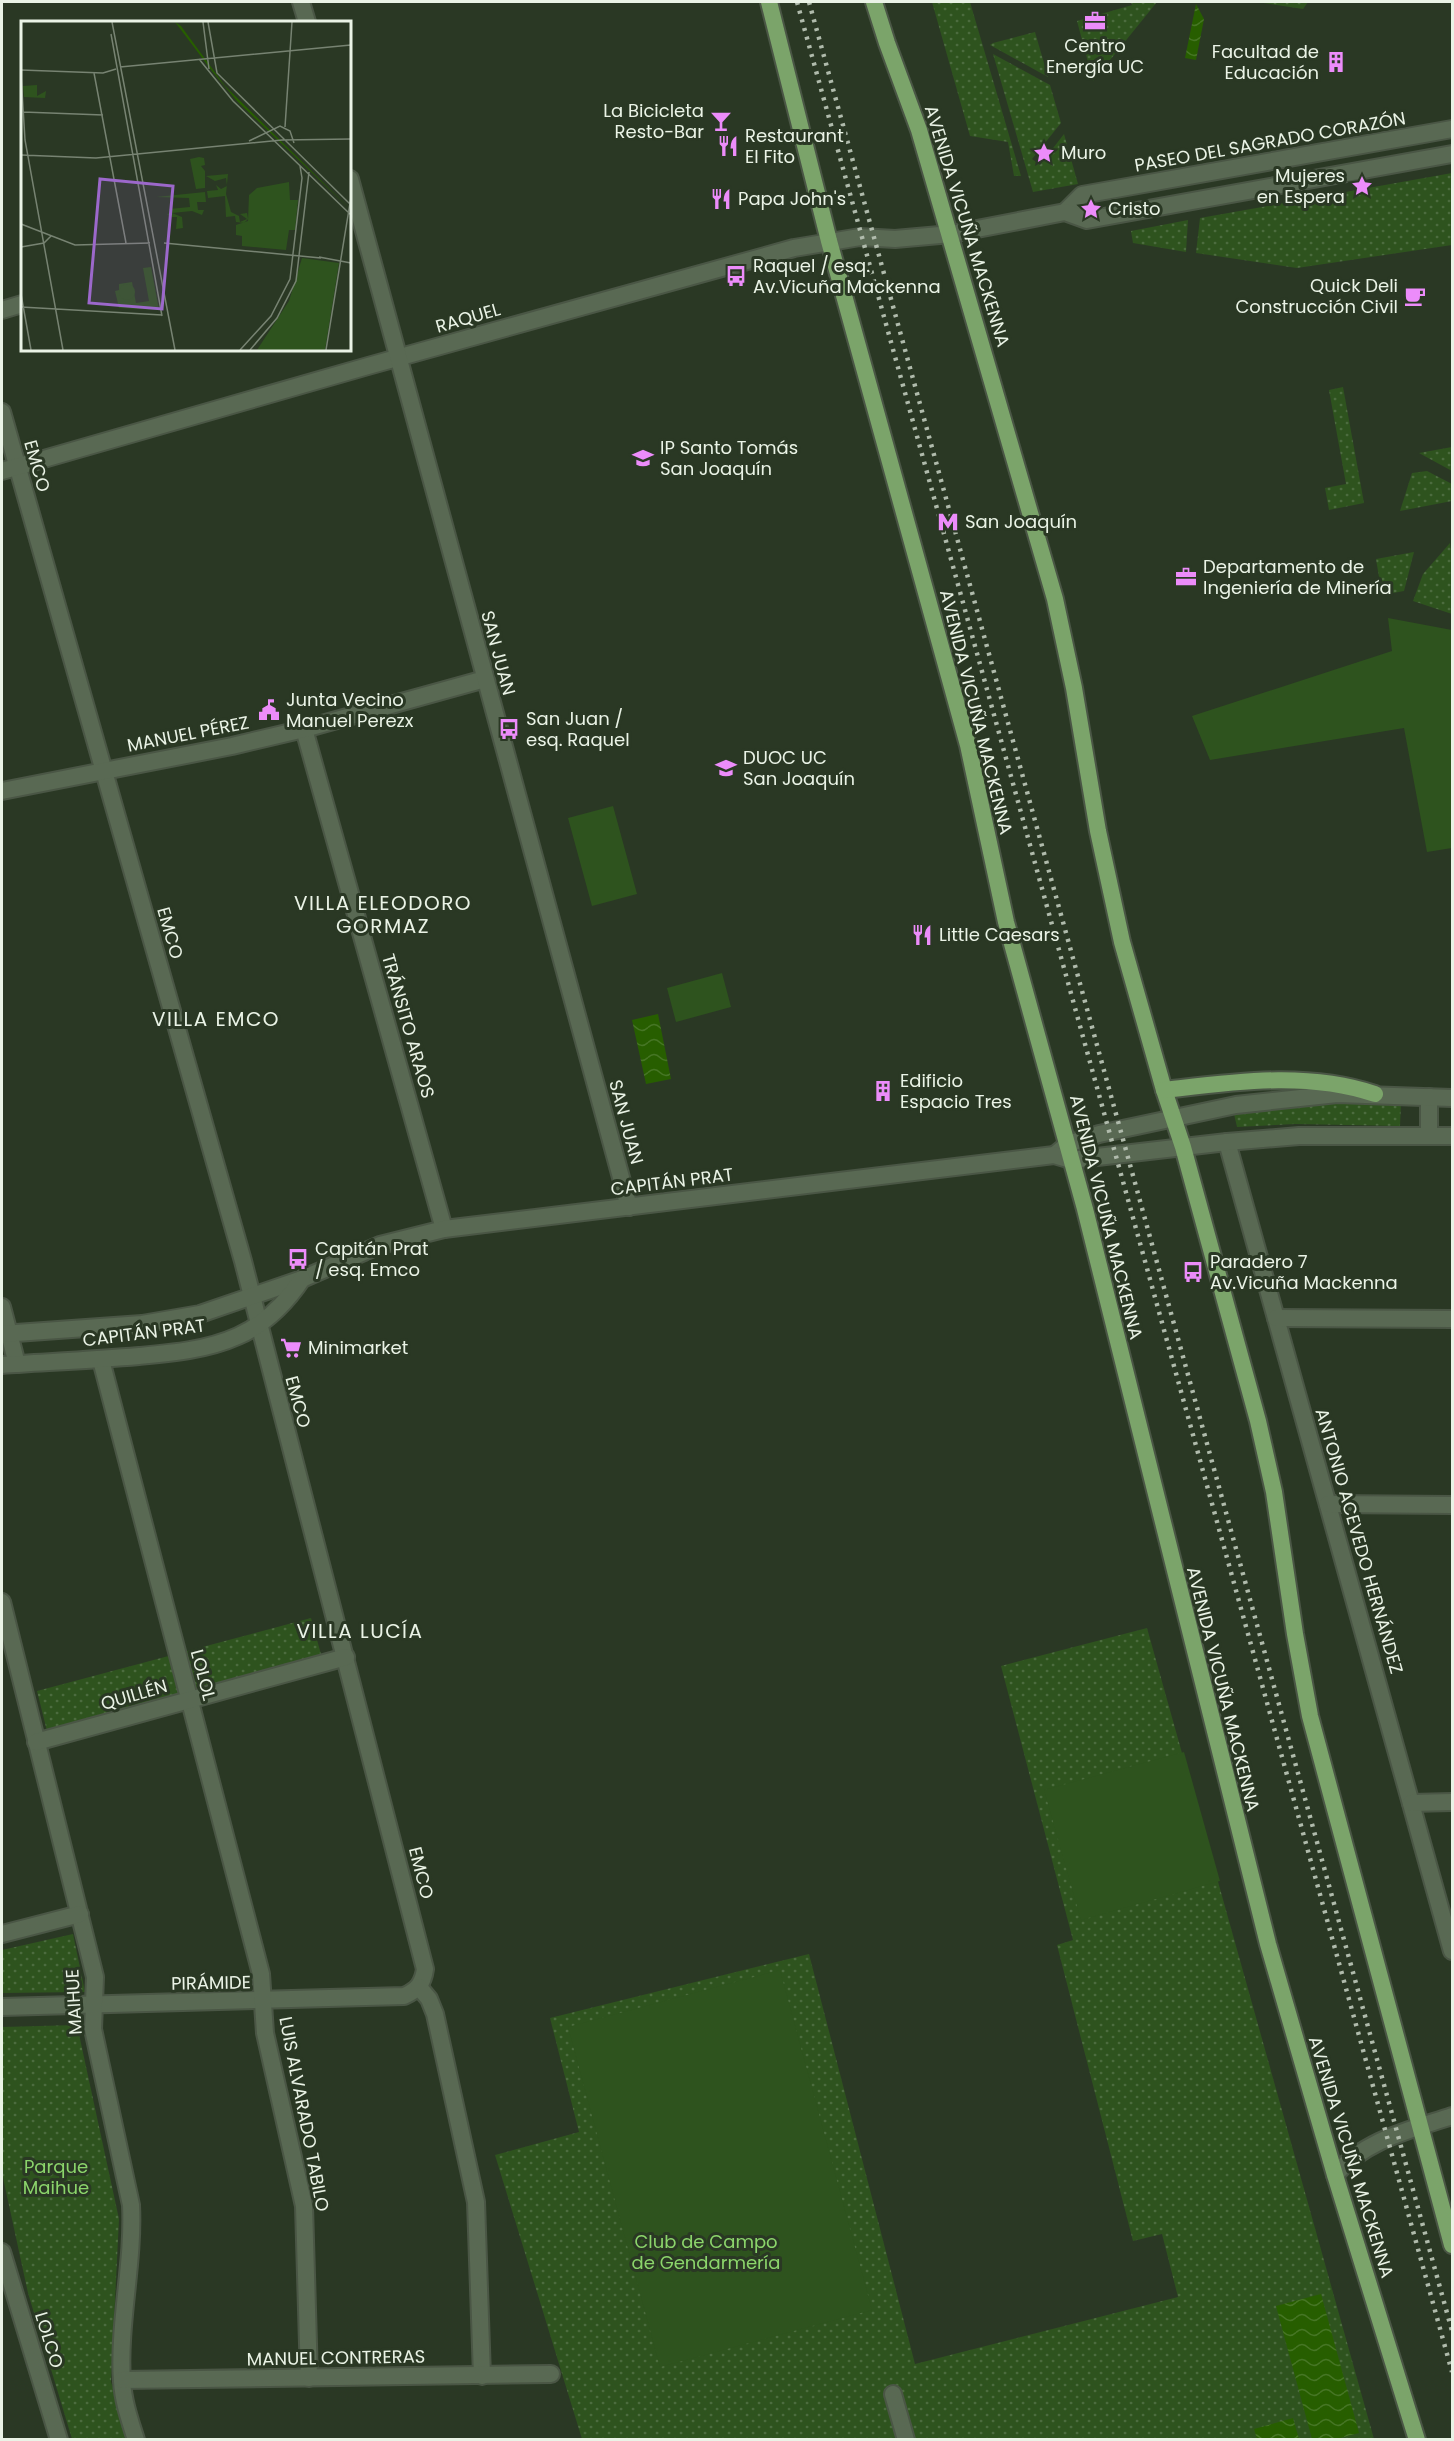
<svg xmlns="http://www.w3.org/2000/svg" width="1454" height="2441" viewBox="0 0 1454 2441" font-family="Poppins,sans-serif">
<defs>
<pattern id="grass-dots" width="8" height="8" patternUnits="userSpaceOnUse" patternTransform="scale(1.5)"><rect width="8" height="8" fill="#2e531e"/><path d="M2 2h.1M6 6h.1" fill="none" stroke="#4c6c3f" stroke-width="1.8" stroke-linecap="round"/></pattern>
<pattern id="water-waves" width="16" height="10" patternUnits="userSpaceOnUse" patternTransform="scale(1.5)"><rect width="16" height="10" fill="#275e00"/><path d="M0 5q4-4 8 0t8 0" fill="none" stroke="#467625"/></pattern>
</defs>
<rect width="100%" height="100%" fill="#2a3824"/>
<!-- grass -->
<g fill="url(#grass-dots)">
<polygon points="932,2 970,2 1021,176 1014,176 1008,142 970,136"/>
<polygon points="1131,2 1157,2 1093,81 1077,21 1132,5"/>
<polygon points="1257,2 1308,2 1303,9"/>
<polygon points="1035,32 1048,77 990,45 993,43"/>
<polygon points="993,54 1050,85 1061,123 1032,159 1040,165 1064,134 1078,184 1033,192"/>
<polygon points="1452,173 1452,245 1297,268 1196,253 1200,218"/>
<polygon points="1188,220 1186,252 1133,243 1131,231"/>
<polygon points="1343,387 1364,503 1329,510 1325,488 1346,484 1329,390"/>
<polygon points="1452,447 1452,471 1419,453"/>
<polygon points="1427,471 1452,484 1452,501 1400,511 1412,473"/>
<polygon points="1450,543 1452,558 1452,614 1413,601 1423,574"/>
<polygon points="1414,552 1404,591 1382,595 1376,559"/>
<polygon points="1348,1101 1401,1103 1400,1126 1295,1124 1237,1127 1234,1114 1264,1107"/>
<polygon points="311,1618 322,1658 47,1731 37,1691"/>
<polygon points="1147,1628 1374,2439 582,2439 495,2155 579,2132 550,2018 809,1954 915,2364 1178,2297 1162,2234 1133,2241 1057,1945 1073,1940 1001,1666"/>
<polygon points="73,1934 85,1992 2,1993 2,1950"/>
<polygon points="77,2025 119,2219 111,2382 130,2439 72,2439 28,2293 2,2173 2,2027"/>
</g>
<!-- garden -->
<g fill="#2e531e">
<polygon points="1388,618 1452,630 1452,848 1427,852 1404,728 1210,760 1192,716 1392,651"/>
<polygon points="613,806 637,894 592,906 568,818"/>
<polygon points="722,973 731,1007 676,1022 667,988"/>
<polygon points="1184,1752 1220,1881 1081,1920 1044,1790"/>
<polygon points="780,1970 872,2310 660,2367 568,2027"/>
</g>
<!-- water -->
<g fill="url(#water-waves)">
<polygon points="1196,4 1204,19 1196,60 1185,58"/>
<polygon points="658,1014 671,1079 646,1084 632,1020"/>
<polygon points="1321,2294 1359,2433 1336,2439 1312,2439 1276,2306"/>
<polygon points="1293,2418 1299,2439 1257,2439 1254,2429"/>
</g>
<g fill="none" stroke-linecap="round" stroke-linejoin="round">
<defs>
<g id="minor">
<polyline points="1065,212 1082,195 1452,129"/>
<polyline points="2,310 22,304"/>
<path d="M2,412L243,1261L425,1969C423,1983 418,1990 404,1996L2,2007"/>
<polyline points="2,471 368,366 794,248 860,237 895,239 951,234 1065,212 1087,220 1452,154"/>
<polyline points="304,729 444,1229"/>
<polyline points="2,791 232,746 304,729 485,679"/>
<polyline points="1227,1142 1452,1951"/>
<polyline points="2,1307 17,1364"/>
<polyline points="1276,1318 1452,1319"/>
<polyline points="101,1360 261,1974 265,2033 304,2206 309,2378"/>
<polyline points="1328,1504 1452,1505"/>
<path d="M2,1602L95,1977L93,2029L131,2205C134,2263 118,2324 122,2381C123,2401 130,2421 136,2440"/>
<polyline points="36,1742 346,1657"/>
<polyline points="1411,1803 1452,1802"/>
<polyline points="2,1934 80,1914"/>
<polyline points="419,1987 429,1999 435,2014 476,2202 482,2376"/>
<path d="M1335,2175C1364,2140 1410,2130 1452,2116"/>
<polyline points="2,2252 59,2440"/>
<polyline points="122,2380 551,2374"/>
<polyline points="893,2394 906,2440"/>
</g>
<g id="tertiary">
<polyline points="301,2 307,22"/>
<polyline points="350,179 629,1207"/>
<polyline points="1429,1097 1429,1135"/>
<polyline points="1057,1153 1068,1144 1099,1134 1236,1105 1337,1094 1452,1098"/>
<polyline points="2,1334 142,1324 200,1314 302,1279 380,1245 444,1229 1054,1155 1071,1160 1227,1142 1299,1136 1452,1136"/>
<path d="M2,1365C47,1362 93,1360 139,1356C172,1353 207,1350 238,1336C265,1324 286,1303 302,1279"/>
</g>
<g id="primary">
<polyline points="769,2 829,241 968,745 1006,922 1085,1209 1268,1944 1335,2175 1417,2440"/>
<polyline points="874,2 887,43 919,130 1055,599 1074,688 1098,831 1122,942 1164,1090 1183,1147 1258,1421 1274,1492 1295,1634 1310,1716 1452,2245"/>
<path d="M1164,1090C1234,1082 1307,1071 1375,1094"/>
</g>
</defs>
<!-- minor casing -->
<use href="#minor" stroke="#4a5645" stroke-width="20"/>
<!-- tertiary casing -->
<use href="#tertiary" stroke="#4a5645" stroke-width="20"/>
<!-- primary casing -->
<use href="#primary" stroke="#4a5645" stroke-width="20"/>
<!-- minor -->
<use href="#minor" stroke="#596953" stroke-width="16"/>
<!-- tertiary -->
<use href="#tertiary" stroke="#596953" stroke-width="16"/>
<!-- primary -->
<use href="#primary" stroke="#7ba46a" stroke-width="16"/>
<!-- rail -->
<g stroke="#b0bbac" stroke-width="4.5" stroke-dasharray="3 6" stroke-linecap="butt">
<polyline points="797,2 1452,2372"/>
<polyline points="809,2 1452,2331"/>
</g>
</g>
<!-- icons -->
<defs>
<symbol id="office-bare" viewBox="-9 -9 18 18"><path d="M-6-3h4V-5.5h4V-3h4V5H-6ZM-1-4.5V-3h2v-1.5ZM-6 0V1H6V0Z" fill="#ec8cfa" stroke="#2a3824" stroke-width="2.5" paint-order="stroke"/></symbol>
<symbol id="building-bare" viewBox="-9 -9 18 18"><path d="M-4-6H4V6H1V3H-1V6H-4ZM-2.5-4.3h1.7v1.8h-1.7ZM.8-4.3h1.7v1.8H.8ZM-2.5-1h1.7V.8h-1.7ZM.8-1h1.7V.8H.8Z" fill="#ec8cfa" stroke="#2a3824" stroke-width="2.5" paint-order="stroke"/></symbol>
<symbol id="bar-bare" viewBox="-9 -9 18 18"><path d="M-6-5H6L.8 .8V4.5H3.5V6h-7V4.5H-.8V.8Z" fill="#ec8cfa" stroke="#2a3824" stroke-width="2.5" paint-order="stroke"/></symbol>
<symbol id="restaurant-bare" viewBox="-9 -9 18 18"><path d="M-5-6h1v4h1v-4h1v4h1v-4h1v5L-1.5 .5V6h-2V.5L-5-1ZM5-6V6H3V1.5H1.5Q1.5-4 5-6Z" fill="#ec8cfa" stroke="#2a3824" stroke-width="2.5" paint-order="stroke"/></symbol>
<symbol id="sight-bare" viewBox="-9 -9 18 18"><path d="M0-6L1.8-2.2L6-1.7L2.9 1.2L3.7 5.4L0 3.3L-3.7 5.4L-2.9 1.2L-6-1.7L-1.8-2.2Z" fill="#ec8cfa" stroke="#2a3824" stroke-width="2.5" paint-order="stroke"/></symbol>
<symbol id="bus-bare" viewBox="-9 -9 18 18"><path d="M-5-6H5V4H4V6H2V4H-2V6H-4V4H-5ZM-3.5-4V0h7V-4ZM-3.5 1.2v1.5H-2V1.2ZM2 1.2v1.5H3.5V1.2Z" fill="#ec8cfa" stroke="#2a3824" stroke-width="2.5" paint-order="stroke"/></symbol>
<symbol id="cafe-bare" viewBox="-9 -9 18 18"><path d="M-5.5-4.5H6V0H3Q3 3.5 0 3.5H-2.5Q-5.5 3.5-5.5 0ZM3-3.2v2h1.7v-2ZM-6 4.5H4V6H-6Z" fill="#ec8cfa" stroke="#2a3824" stroke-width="2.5" paint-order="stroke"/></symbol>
<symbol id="university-bare" viewBox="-9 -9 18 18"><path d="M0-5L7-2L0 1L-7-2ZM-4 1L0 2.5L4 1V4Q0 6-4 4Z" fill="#ec8cfa" stroke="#2a3824" stroke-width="2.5" paint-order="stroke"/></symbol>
<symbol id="metro-bare" viewBox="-9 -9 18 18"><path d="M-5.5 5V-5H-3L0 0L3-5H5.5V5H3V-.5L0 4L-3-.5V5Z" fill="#ec8cfa" stroke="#2a3824" stroke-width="2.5" paint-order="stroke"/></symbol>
<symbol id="civic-bare" viewBox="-9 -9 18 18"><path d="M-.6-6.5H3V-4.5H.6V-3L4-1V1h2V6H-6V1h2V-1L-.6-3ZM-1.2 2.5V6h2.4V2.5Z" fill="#ec8cfa" stroke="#2a3824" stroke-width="2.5" paint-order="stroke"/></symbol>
<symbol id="supermarket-bare" viewBox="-9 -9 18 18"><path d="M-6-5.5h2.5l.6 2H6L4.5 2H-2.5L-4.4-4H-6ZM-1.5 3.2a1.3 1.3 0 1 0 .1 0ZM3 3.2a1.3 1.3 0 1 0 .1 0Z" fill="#ec8cfa" stroke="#2a3824" stroke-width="2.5" paint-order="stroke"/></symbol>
</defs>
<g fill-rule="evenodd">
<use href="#office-bare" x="1080" y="6" width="30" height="30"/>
<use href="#building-bare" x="1321" y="47" width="30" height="30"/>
<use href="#bar-bare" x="706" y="106" width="30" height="30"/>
<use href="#restaurant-bare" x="713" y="131" width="30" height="30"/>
<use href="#sight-bare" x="1029" y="138" width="30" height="30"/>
<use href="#sight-bare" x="1347" y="171" width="30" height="30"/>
<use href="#restaurant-bare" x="706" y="184" width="30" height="30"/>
<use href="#sight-bare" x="1076" y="194" width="30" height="30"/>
<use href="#bus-bare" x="721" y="261" width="30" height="30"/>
<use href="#cafe-bare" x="1400" y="281" width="30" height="30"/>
<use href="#university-bare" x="628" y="443" width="30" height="30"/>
<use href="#metro-bare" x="933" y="507" width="30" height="30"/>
<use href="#office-bare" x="1171" y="562" width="30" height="30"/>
<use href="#civic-bare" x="254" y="695" width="30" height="30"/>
<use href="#bus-bare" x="494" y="714" width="30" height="30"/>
<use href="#university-bare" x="711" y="753" width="30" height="30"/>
<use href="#restaurant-bare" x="907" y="920" width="30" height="30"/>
<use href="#building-bare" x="868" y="1076" width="30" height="30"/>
<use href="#bus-bare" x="283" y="1244" width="30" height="30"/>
<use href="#bus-bare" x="1178" y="1257" width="30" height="30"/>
<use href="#supermarket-bare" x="276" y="1333" width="30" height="30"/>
</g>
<g text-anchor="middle" stroke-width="6" stroke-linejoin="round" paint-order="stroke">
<!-- poi labels -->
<g font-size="18" fill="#eaf3e6" stroke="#2a3824" text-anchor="start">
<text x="1095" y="52" text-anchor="middle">Centro<tspan x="1095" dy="21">Energía UC</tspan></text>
<text x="1319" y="58" text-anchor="end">Facultad de<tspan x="1319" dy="21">Educación</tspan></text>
<text x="704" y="117" text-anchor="end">La Bicicleta<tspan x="704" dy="21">Resto-Bar</tspan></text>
<text x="745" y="142">Restaurant<tspan x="745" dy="21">El Fito</tspan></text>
<text x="1061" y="159">Muro</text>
<text x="1345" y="182" text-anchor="end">Mujeres<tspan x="1345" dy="21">en Espera</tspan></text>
<text x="738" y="205">Papa John's</text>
<text x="1108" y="215">Cristo</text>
<text x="753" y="272">Raquel / esq.<tspan x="753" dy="21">Av.Vicuña Mackenna</tspan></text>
<text x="1398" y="292" text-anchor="end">Quick Deli<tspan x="1398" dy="21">Construcción Civil</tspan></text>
<text x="660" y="454">IP Santo Tomás<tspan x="660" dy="21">San Joaquín</tspan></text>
<text x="965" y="528">San Joaquín</text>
<text x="1203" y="573">Departamento de<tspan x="1203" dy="21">Ingeniería de Minería</tspan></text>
<text x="286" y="706">Junta Vecino<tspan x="286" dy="21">Manuel Perezx</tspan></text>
<text x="526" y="725">San Juan /<tspan x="526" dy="21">esq. Raquel</tspan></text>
<text x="743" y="764">DUOC UC<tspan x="743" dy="21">San Joaquín</tspan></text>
<text x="939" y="941">Little Caesars</text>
<text x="900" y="1087">Edificio<tspan x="900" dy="21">Espacio Tres</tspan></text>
<text x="315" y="1255">Capitán Prat<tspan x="315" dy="21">/ esq. Emco</tspan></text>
<text x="1210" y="1268">Paradero 7<tspan x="1210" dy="21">Av.Vicuña Mackenna</tspan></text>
<text x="308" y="1354">Minimarket</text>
</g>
<!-- street labels -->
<g font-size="18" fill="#eaf3e6" stroke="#2a3824">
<text transform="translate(1270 142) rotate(-10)" y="6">PASEO DEL SAGRADO CORAZÓN</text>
<text transform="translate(967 226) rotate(73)" y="6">AVENIDA VICUÑA MACKENNA</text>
<text transform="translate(468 318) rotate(-16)" y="6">RAQUEL</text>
<text transform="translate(37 466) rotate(74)" y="6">EMCO</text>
<text transform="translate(498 653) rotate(75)" y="6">SAN JUAN</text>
<text transform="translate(976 712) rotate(76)" y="6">AVENIDA VICUÑA MACKENNA</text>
<text transform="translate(188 734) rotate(-11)" y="6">MANUEL PÉREZ</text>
<text transform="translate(170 933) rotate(74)" y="6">EMCO</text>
<text transform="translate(408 1026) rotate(74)" y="6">TRÁNSITO ARAOS</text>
<text transform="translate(626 1122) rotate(75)" y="6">SAN JUAN</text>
<text transform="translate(672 1182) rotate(-7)" y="6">CAPITÁN PRAT</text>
<text transform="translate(1106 1217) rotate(76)" y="6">AVENIDA VICUÑA MACKENNA</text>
<text transform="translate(144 1333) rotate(-7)" y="6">CAPITÁN PRAT</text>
<text transform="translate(298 1402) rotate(75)" y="6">EMCO</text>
<text transform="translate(1359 1541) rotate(74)" y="6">ANTONIO ACEVEDO HERNÁNDEZ</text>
<text transform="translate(203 1675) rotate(75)" y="6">LOLOL</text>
<text transform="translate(1223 1689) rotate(76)" y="6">AVENIDA VICUÑA MACKENNA</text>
<text transform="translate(134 1695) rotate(-16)" y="6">QUILLÉN</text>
<text transform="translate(421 1873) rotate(76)" y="6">EMCO</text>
<text transform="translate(211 1983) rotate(-1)" y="6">PIRÁMIDE</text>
<text transform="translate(74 2002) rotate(-93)" y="6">MAIHUE</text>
<text transform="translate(304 2114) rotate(79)" y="6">LUIS ALVARADO TABILO</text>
<text transform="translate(1351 2157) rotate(73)" y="6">AVENIDA VICUÑA MACKENNA</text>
<text transform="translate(49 2340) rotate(73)" y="6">LOLCO</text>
<text transform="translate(336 2358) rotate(-1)" y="6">MANUEL CONTRERAS</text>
</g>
<!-- park labels -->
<g font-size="18" fill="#8bd56b" stroke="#2a3824">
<text x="56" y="2173">Parque<tspan x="56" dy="21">Maihue</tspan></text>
<text x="706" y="2248">Club de Campo<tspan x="706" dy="21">de Gendarmería</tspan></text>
</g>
<!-- neighbourhood labels -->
<g font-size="20" letter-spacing="1.5" fill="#eaf3e6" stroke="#2a3824">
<text x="383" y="910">VILLA ELEODORO<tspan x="383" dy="23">GORMAZ</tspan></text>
<text x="216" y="1026">VILLA EMCO</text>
<text x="360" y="1638">VILLA LUCÍA</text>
</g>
</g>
<!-- overview -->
<g transform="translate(21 21)">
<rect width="330" height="330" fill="#2a3824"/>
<path d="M16,64V75L25,70L24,77L3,76L2,65ZM178,136L183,137L184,144L180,145L184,150V167L175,168L169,138ZM207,153L205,173L210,191L218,195L219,201L226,198L219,193L226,192L227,198L223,202L215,201L214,195L205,196L204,175L187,177L186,170L197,169L195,164L200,168L206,165L205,157L194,160L185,155ZM184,171L185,181H176L177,189H183L181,194L171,190L151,192L161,196L162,207L155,208L156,196H150L146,193L150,192L148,188L169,186L168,177L135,176ZM130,246L138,289L98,287L94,270L98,269V263L111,261L115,282L128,280L122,247Z" fill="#2e531e"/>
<path d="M268,161L269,179H277L274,209H268L265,229L221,225V215L215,214V204L227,200L228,174L236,167ZM281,237L318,242L304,329H236L268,280ZM98 271a8 8 0 1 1 16 0a8 8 0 1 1-16 0Z" fill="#2e531e"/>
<path d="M154,1L160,5L204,65L330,189L216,80L191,50Z" fill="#275e00"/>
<path fill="none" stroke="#778372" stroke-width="1.5" d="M91,1L154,329M182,1L188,48M187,1L196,52L330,184M90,13L141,295M178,38L212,80L330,194M99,46L330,24M0,49L82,52L95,48M73,52L105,222M0,53L4,119L42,329M2,91L82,94M264,106L271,1M228,120L259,105L269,110L273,122M0,134L75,137L261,119L330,118M0,203L54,224L129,222M143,222L300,237M0,226L23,222L30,215M298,236L330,242M0,273L10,329M0,286L141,294M219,329L250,295L269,258L281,157L279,145M229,329L256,297L275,260L288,151M305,329L330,176"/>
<path fill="#9c68cb" fill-opacity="0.15" stroke="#9c68cb" stroke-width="3" d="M79,158L152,165L141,288L68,282Z"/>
<rect width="330" height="330" fill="none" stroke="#eaf3e6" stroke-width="3"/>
</g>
<!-- border -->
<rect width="1454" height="2441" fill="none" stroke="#eaf3e6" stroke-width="6"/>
</svg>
